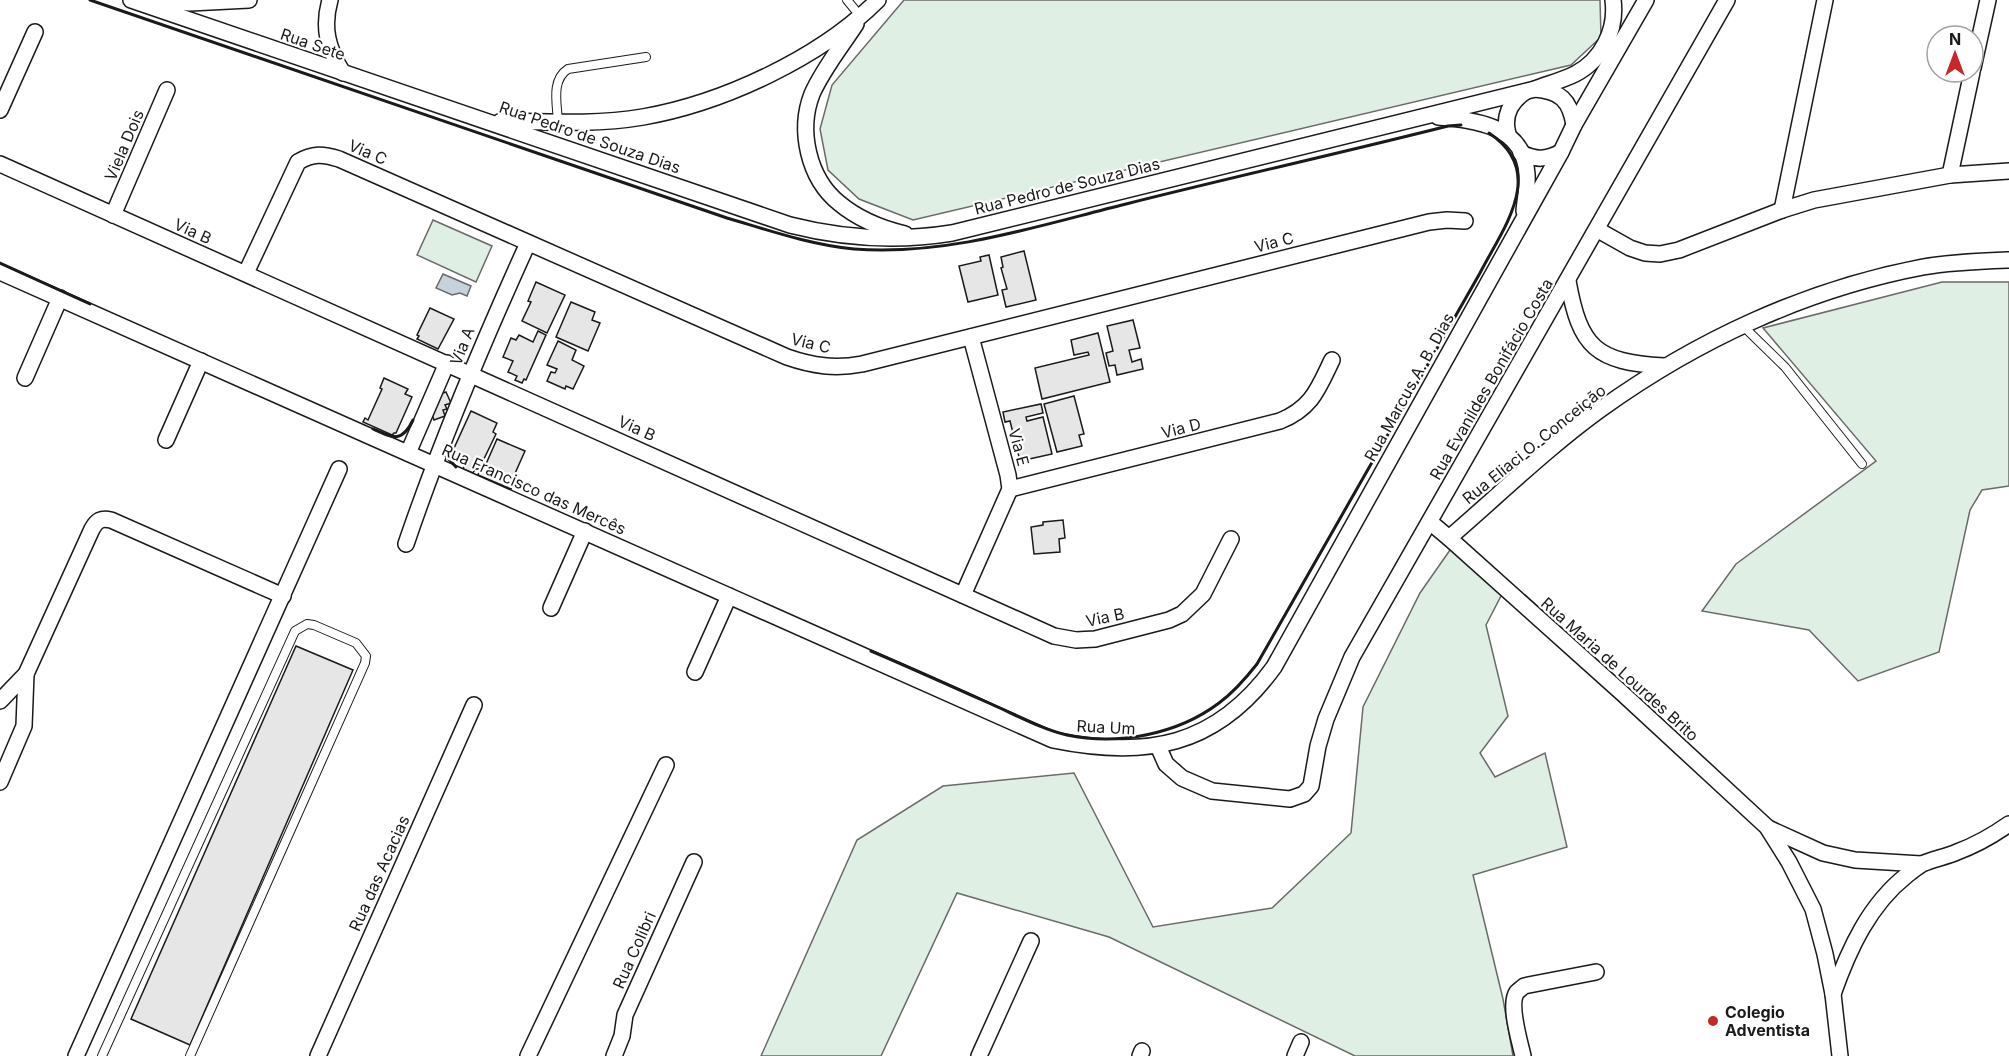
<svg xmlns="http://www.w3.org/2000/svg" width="2009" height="1056" viewBox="0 0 2009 1056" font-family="Inter,sans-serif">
<rect width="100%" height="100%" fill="#fff"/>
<!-- green -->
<g fill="#e0efe3" stroke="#6a6a6a" stroke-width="1.5">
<polygon points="904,0 1600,0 1601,37 1571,65 913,220 859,199 828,170 820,129 832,85"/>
<polygon points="433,220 492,246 476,282 417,255"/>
<polygon points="1942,282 2009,282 2009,486 1982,490 1970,510 1939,652 1858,681 1809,630 1702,611 1736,564 1876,461 1763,328"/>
<polygon points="1457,540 1503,592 1486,625 1508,716 1480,753 1495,777 1545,753 1567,847 1473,875 1503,999 1513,1056 1355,1056 1109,937 957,893 881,1056 761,1056 857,840 943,786 1074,773 1153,927 1272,908 1351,833 1363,707 1420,593"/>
</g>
<!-- water -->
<polygon fill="#c6d2dc" stroke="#6a6a6a" stroke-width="1.5" points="443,274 471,286 467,296 460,293 452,295 436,288"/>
<!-- building -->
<g fill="#e6e6e6" stroke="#1a1a1a" stroke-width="1.5">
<polygon points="1024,251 1036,300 1006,307 1002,290 1007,289 1001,268 1003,267 1001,257"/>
<polygon points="989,255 998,295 968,302 959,266 981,261 980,257"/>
<polygon points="536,282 565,295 547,333 522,321 531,302 528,301"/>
<polygon points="571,302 595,312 592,320 600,323 588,351 556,337"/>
<polygon points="430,308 454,319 438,349 417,339 419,336 417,335"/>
<polygon points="1133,320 1140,348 1129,350 1132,362 1141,359 1143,369 1117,375 1115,365 1109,366 1106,353 1113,351 1107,326"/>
<polygon points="538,331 546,335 526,380 524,379 522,383 515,380 517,376 508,372 513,361 503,357 511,338 516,340 519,335 533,342"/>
<polygon points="1098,333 1110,382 1042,399 1035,368 1089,355 1088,352 1074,355 1071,340"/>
<polygon points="558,341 576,350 572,360 584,366 573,389 566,386 565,389 547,381 551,372 555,373 557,369 547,365"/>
<polygon points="384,378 408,389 405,394 412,397 396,433 394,433 392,435 363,422 365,418 368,420 382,389 380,388"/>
<polygon points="446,392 451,403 445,405 447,409 443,410 445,416 434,420 430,409 434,396"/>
<polygon points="1074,396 1084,434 1079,435 1082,446 1057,452 1044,404"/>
<polygon points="1041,404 1043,413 1026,417 1027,421 1043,417 1052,454 1020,461 1010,421 1005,422 1003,412"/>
<polygon points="471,411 497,423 493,432 496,434 479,469 475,469 473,473 463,469 465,464 450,457"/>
<polygon points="497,439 525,451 513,478 515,479 511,489 478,475 479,472 482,473"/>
<polygon points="1063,520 1065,538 1059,539 1060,552 1034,554 1031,527 1043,525 1043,522"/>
<polygon points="296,646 353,670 190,1045 131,1019"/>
</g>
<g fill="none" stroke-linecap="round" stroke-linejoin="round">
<defs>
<g id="service">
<polyline points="847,0 861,17"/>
<path d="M558,122C557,103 551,80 568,69L646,57"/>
<polyline points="1743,326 1785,367 1862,464"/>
<polyline points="102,1056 295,631 307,624 314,625 356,643 366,656 365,663 190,1056"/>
</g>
<g id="minor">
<path d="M131,0L790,225C845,239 896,242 952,233L1535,89C1548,84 1563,80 1575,74C1602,60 1617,30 1613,0"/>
<path d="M330,0C322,28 328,49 343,73"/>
<polyline points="149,1 190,3 249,0"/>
<path d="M856,24C841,47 823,69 812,94C798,130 808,178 839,203C858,219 880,228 905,234"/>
<polyline points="1973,68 1988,0"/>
<path d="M1535,89C1560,91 1570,100 1574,125"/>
<polyline points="0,110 35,32"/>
<path d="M1438,117C1475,120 1524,125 1527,174C1528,186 1525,199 1524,211"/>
<path d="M501,121C548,122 596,125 643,117C723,103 820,58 878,0"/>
<path d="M1508,134C1503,116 1510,102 1525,92"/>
<path d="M1521,153C1536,160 1546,160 1561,152"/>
<polyline points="0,164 1054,636 1076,640 1095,639 1169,620 1182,614 1203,594 1231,539"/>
<polyline points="1950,175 1972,72"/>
<polyline points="1782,210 1825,0"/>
<polyline points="113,215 167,90"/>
<polyline points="1598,230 1630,248 1645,253 1660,254 1679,250 1782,210 1814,200 1950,175 2009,171"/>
<path d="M0,272L1053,740C1146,759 1216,747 1274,667L1561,152L1574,125L1646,0"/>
<path d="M246,273L298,162C313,153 323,154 339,159L787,357C813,366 835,369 862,364L1429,222L1447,220L1465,221"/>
<path d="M1568,281C1580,348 1596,362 1664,366"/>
<polyline points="25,378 60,298"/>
<polyline points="166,440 201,361"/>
<polyline points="408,453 447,363"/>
<path d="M1010,489L1280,421C1312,408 1318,389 1332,360"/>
<path d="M1430,522L1449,538C1499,495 1547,448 1601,409C1697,340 1807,289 1923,267C1951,262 1981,261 2009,260"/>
<polyline points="1449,538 1622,693 1767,827 1789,862 1813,909 1825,954 1833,994 1840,1056"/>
<path d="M406,544C441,441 483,342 528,243"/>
<polyline points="963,595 1010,489 1008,475 971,337"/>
<polyline points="551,608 585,531"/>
<polyline points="695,672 729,596"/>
<path d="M0,701L26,674L92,529C97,520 101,518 111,520L283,596"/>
<polyline points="1158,746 1166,764 1182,778 1212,791 1290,799 1304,794 1311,786 1318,746 1326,719 1352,657 1727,0"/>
<polyline points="0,782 24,726 26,674"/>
<polyline points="1768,828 1823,853 1855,860 1921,864"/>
<path d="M1833,994C1849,949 1869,905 1907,875C1912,871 1917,867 1922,864C1933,859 1946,857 1957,852C1976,845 1992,836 2009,824"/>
<polyline points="76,1056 339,469"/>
<polyline points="318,1056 474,705"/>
<polyline points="528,1056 666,765"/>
<polyline points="614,1056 622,1036 625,1015 694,862"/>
<polyline points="979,1056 1031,941"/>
<polyline points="1140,1056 1142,1051"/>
<polyline points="1295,1056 1301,1042"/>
<path d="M1523,1056C1520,1042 1508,1004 1517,992C1519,990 1522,988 1524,986L1596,972"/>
</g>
</defs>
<!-- service casing -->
<use href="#service" stroke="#1a1a1a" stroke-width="10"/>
<!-- minor casing -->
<use href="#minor" stroke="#1a1a1a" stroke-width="18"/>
<!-- service -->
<use href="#service" stroke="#fff" stroke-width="8"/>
<!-- minor -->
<use href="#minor" stroke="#fff" stroke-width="15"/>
<!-- wall -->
<g stroke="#1a1a1a" stroke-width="3">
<path d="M90,0L727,218C768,230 811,245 854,249C948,256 1037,226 1126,204C1233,177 1341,153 1448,126L1461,125"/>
<polyline points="0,263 90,304"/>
<path d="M373,429C393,438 402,443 413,420"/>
<polyline points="445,451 446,456 456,467"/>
<path d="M871,651C911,668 951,686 991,704C1016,715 1041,729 1067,735C1118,746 1178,734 1219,703C1234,692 1246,678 1257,664L1480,273C1503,228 1548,172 1489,133"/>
</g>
</g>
<!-- markers -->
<circle fill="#c62828" stroke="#fff" stroke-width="2" cx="1713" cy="1021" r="6"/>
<g text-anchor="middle" stroke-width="4.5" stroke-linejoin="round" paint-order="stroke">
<!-- street labels -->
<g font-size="16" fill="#1a1a1a" stroke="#fff">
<text transform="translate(313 44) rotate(19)" y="6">Rua Sete</text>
<text transform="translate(590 137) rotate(19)" y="6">Rua Pedro de Souza Dias</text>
<text transform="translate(124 145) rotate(-67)" y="6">Viela Dois</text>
<text transform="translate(368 152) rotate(23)" y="6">Via C</text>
<text transform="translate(1067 186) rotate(-14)" y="6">Rua Pedro de Souza Dias</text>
<text transform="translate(193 231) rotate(24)" y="6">Via B</text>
<text transform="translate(1274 242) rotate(-14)" y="6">Via C</text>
<text transform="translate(811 343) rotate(14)" y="6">Via C</text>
<text transform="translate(462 346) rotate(-68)" y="6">Via A</text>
<text transform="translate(1491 379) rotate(-60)" y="6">Rua Evanildes Bonifácio Costa</text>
<text transform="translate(1409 387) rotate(-61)" y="6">Rua Marcus A. B. Dias</text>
<text transform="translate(637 428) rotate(24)" y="6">Via B</text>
<text transform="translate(1181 428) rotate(-14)" y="6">Via D</text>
<text transform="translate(1534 444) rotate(-39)" y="6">Rua Eliaci O. Conceição</text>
<text transform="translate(1019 447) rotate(75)" y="6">Via E</text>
<text transform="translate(534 489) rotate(24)" y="6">Rua Francisco das Mercês</text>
<text transform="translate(1105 617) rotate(-12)" y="6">Via B</text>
<text transform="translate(1620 669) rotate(42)" y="6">Rua Maria de Lourdes Brito</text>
<text transform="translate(1106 727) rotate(3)" y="6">Rua Um</text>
<text transform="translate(379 873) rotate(-66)" y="6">Rua das Acacias</text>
<text transform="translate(634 950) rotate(-66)" y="6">Rua Colibri</text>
</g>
<!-- poi labels -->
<g font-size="16" font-weight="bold" fill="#1a1a1a" stroke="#fff" text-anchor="start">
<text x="1725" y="1018">Colegio<tspan x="1725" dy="18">Adventista</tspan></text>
</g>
</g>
<!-- north arrow -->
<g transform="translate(1955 54)"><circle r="28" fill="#ffffff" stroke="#a3a3a3" stroke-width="1.5"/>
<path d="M0-4.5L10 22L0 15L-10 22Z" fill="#c62828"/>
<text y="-9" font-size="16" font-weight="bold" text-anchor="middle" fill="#1a1a1a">N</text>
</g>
</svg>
